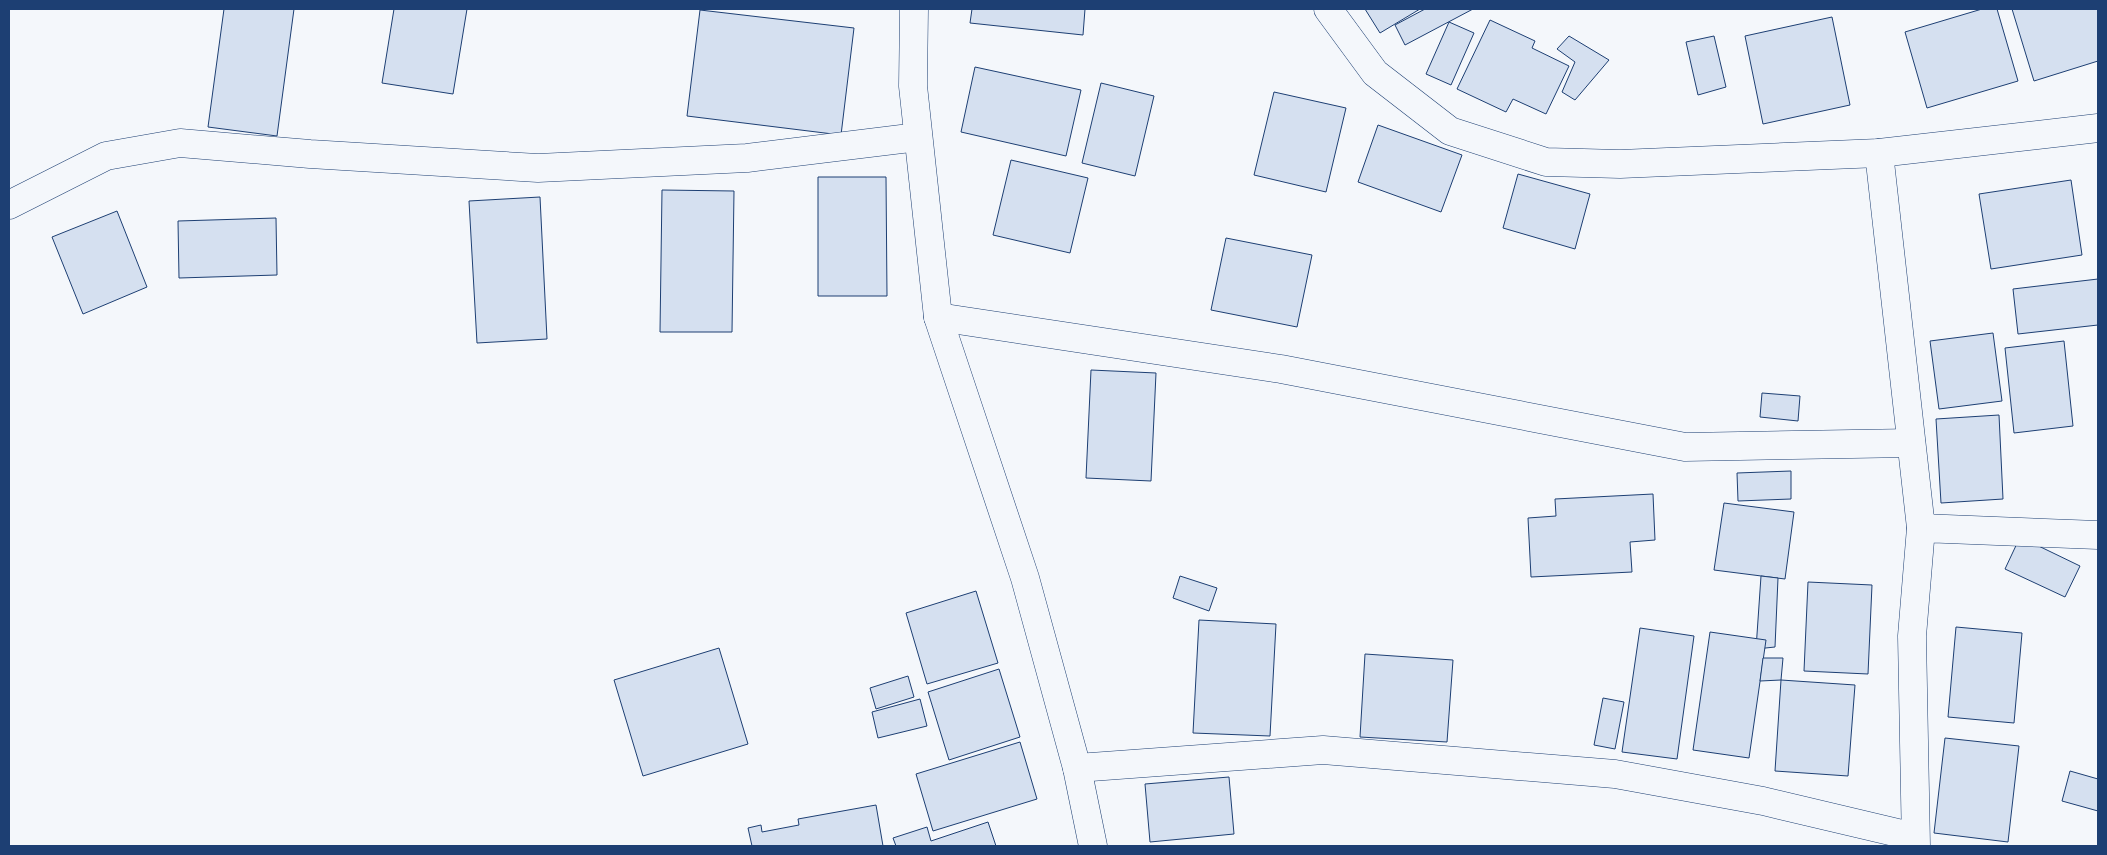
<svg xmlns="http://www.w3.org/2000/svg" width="2107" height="855" viewBox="0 0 2107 855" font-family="Figtree,sans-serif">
<rect width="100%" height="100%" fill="#f4f7fb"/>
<!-- building -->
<g fill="#d5e0f0" stroke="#1d3f73">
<polygon points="224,9 294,9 277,136 208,127"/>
<polygon points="394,9 467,9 453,94 382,83"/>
<polygon points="972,9 1085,9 1083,35 970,23"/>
<polygon points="1365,9 1420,9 1380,33"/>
<polygon points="1425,9 1473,9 1405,45 1395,25"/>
<polygon points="1982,9 1997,9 2018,81 1927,108 1905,32"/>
<polygon points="2012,9 2098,9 2098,61 2034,81"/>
<polygon points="700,10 854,28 841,135 687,116"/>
<polygon points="1832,17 1850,105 1763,124 1745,36"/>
<polygon points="1490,20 1535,41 1532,48 1569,66 1546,114 1513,99 1506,112 1457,89"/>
<polygon points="1449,22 1474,33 1451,85 1426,74"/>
<polygon points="1569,36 1609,60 1575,100 1562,92 1575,62 1557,49"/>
<polygon points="1714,36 1726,87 1698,95 1686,42"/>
<polygon points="975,67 1081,90 1066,156 961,132"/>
<polygon points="1101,83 1154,96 1135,176 1082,163"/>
<polygon points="1274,92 1346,108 1326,192 1254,175"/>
<polygon points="1378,125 1462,155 1441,212 1358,182"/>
<polygon points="1011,160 1088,178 1070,253 993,235"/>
<polygon points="1518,174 1590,194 1575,249 1503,228"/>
<polygon points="818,177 886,177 887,296 818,296"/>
<polygon points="2071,180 2082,255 1991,269 1979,194"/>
<polygon points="662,190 734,191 732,332 660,332"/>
<polygon points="540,197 547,339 477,343 469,201"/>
<polygon points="117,211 147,287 83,314 52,237"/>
<polygon points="276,218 277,275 179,278 178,221"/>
<polygon points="1226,238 1312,255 1297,327 1211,310"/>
<polygon points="2098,279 2098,325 2018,334 2013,289"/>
<polygon points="1993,333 2002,401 1939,409 1930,341"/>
<polygon points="2064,341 2073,426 2014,433 2005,348"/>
<polygon points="1091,370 1156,373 1151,481 1086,478"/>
<polygon points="1762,393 1800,396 1798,421 1760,417"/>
<polygon points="1999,415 2003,499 1941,503 1936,419"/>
<polygon points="1791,471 1791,499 1738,501 1737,473"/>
<polygon points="1653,494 1655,540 1630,542 1632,572 1531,577 1528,518 1556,516 1555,499"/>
<polygon points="1724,503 1794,512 1785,579 1714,570"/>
<polygon points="2020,537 2080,566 2065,597 2005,569"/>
<polygon points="1180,576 1217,588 1209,611 1173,598"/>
<polygon points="1761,576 1778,578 1775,647 1756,649"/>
<polygon points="1808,582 1872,585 1868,674 1804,671"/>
<polygon points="976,591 998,663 927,684 906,613"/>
<polygon points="1199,620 1276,624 1270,736 1193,733"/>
<polygon points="1956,627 2022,633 2014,723 1948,717"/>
<polygon points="1640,628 1694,636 1677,759 1622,752"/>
<polygon points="1710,632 1766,640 1749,758 1693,750"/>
<polygon points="719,648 748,744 643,776 614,680"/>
<polygon points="1365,654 1453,660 1447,742 1360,737"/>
<polygon points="1763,658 1783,658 1781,680 1760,681"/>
<polygon points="999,669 1020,737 949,760 928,692"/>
<polygon points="908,676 914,697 876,709 870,688"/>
<polygon points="1781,680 1855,685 1848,776 1775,771"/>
<polygon points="1603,698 1624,702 1615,749 1594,745"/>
<polygon points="920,699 927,726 878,738 872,712"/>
<polygon points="1945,738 2019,746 2008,842 1934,833"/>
<polygon points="1020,742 1037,799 933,831 916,774"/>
<polygon points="2070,771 2098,779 2098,811 2062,801"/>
<polygon points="1229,777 1234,834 1150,842 1145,784"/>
<polygon points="876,805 883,846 752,846 748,828 761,825 762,832 799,825 798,819"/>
<polygon points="988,822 996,846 896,846 893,838 927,827 931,841"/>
</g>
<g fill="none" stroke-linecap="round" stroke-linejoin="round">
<defs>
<g id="minor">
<polyline points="914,9 913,86 938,317 1025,578 1077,768 1093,846"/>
<polyline points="1328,9 1375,73 1450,131 1546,162 1620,164 1879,153 2098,128"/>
<polyline points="1879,153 1921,528"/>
<polyline points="9,205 106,156 180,143 310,154 538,168 747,158 918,137"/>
<polyline points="938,317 1281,369 1685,447 1911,443"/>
<polyline points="1077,768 1323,750 1615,774 1763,801 1915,837"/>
<polyline points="1916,846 1912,636 1921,528 2098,535"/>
</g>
</defs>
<!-- minor casing -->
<use href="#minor" stroke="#1d3f73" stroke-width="29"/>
<!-- minor -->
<use href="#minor" stroke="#f4f7fb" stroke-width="28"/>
</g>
<!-- border -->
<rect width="2107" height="855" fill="none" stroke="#1d3f73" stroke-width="20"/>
</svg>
